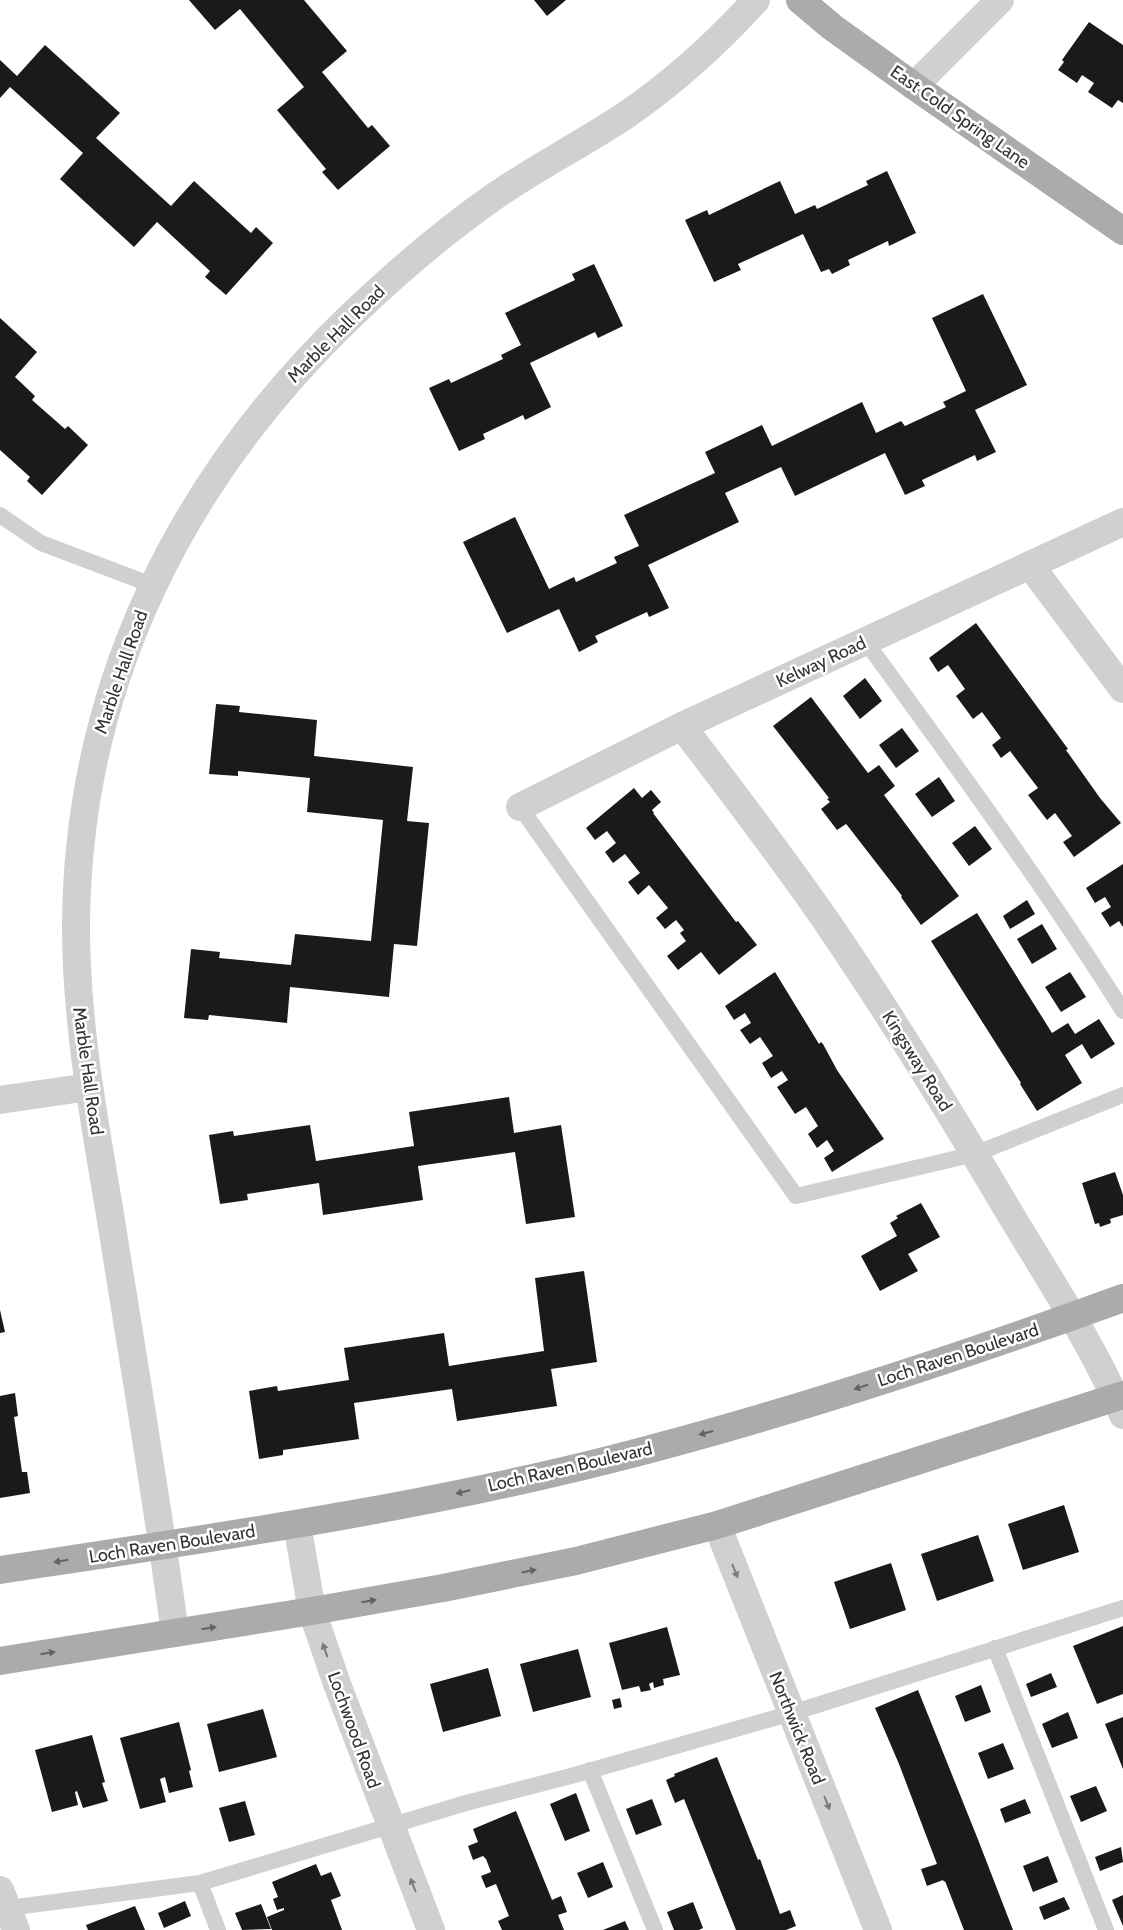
<svg xmlns="http://www.w3.org/2000/svg" width="1123" height="1930" viewBox="0 0 1123 1930" font-family="Cabin,sans-serif">
<rect width="100%" height="100%" fill="#fff"/>
<!-- building -->
<g fill="#1a1a1a">
<polygon points="189,0 304,0 347,51 322,72 368,128 372,125 390,146 338,190 322,172 326,169 277,110 304,87 240,9 215,30"/>
<polygon points="534,0 566,0 547,16"/>
<polygon points="1089,22 1123,45 1123,103 1118,100 1112,108 1088,92 1094,83 1082,75 1077,83 1058,70 1064,62 1062,60"/>
<polygon points="45,45 120,113 96,138 171,206 194,181 251,233 256,227 273,243 226,295 205,277 210,271 157,222 134,247 60,179 83,153 10,87 0,98 0,60 17,76"/>
<polygon points="887,171 916,233 889,246 888,241 848,260 850,265 832,274 829,269 821,272 803,234 738,264 741,270 714,282 685,220 707,210 709,215 780,181 795,214 815,205 817,209 868,185 866,181"/>
<polygon points="594,264 623,326 598,338 595,332 530,363 551,407 525,420 523,415 483,434 485,439 459,451 429,388 449,379 451,383 503,359 501,355 521,345 505,313 575,280 572,274"/>
<polygon points="983,294 1027,385 975,410 996,452 977,461 975,455 922,480 925,486 905,495 885,453 795,496 781,467 725,493 739,522 648,565 669,608 649,617 647,612 595,636 598,642 579,652 559,609 507,633 463,542 515,517 549,589 574,577 576,582 617,563 614,557 639,546 624,515 715,473 705,452 762,425 772,446 862,402 876,433 901,421 905,426 946,407 943,402 966,391 932,318"/>
<polygon points="0,318 37,352 15,377 35,396 32,400 65,429 68,426 88,445 42,495 27,481 30,477 0,450"/>
<polygon points="976,623 1068,749 1066,750 1100,798 1121,823 1074,857 1063,842 1072,836 1055,813 1047,820 1028,795 1038,788 1010,751 1001,758 992,745 1001,738 982,712 973,719 956,696 965,689 948,665 938,672 929,658"/>
<polygon points="865,678 882,701 860,719 843,696"/>
<polygon points="811,697 868,773 879,765 895,786 884,795 959,896 921,925 901,897 902,896 847,825 846,824 837,830 821,809 830,802 827,799 829,798 773,726"/>
<polygon points="216,704 240,706 239,712 317,720 314,756 413,767 407,821 429,823 417,946 394,944 389,997 290,987 287,1023 209,1015 208,1020 184,1018 191,949 220,952 219,958 291,965 295,934 371,941 383,820 307,812 310,778 238,771 238,776 209,774"/>
<polygon points="902,728 919,751 896,768 879,745"/>
<polygon points="939,777 955,801 932,817 915,794"/>
<polygon points="634,788 642,798 651,790 661,802 652,810 654,813 653,813 736,922 738,921 757,945 719,975 701,952 678,970 667,956 686,941 680,933 684,930 676,920 665,929 656,918 668,908 649,885 638,895 628,882 640,873 625,854 613,863 605,852 616,843 607,831 595,840 586,828"/>
<polygon points="975,826 992,849 969,866 952,843"/>
<polygon points="1123,864 1123,927 1119,921 1110,927 1101,913 1111,907 1105,897 1095,903 1086,888"/>
<polygon points="1027,900 1035,914 1010,929 1003,916"/>
<polygon points="977,913 1052,1033 1068,1023 1075,1034 1099,1019 1115,1044 1091,1059 1082,1044 1065,1055 1082,1083 1037,1111 1020,1084 1021,1083 931,941"/>
<polygon points="1042,924 1057,949 1032,964 1017,939"/>
<polygon points="775,972 819,1044 821,1042 823,1044 837,1070 884,1139 832,1172 824,1158 834,1151 827,1140 817,1148 808,1134 818,1126 806,1107 795,1114 777,1087 788,1080 782,1071 771,1078 762,1063 773,1056 760,1037 750,1044 740,1030 751,1023 745,1013 734,1020 725,1006"/>
<polygon points="1070,972 1086,997 1061,1012 1045,987"/>
<polygon points="509,1097 514,1133 561,1125 575,1217 526,1224 515,1152 418,1166 423,1200 323,1215 319,1183 247,1194 248,1200 220,1204 209,1135 233,1131 234,1136 310,1125 316,1161 414,1146 409,1112"/>
<polygon points="1115,1172 1123,1195 1123,1215 1110,1219 1111,1223 1100,1227 1099,1223 1095,1224 1082,1183"/>
<polygon points="921,1203 940,1237 908,1254 918,1271 880,1291 861,1256 897,1236 890,1223 898,1218 896,1216"/>
<polygon points="584,1271 597,1362 551,1369 557,1406 457,1421 452,1389 354,1403 359,1439 283,1450 283,1455 259,1459 249,1391 277,1386 278,1391 349,1380 344,1348 444,1333 449,1366 544,1351 535,1278"/>
<polygon points="0,1310 5,1332 0,1333"/>
<polygon points="15,1393 18,1416 14,1417 22,1472 27,1472 30,1493 0,1498 0,1396"/>
<polygon points="1064,1505 1079,1552 1023,1570 1008,1524"/>
<polygon points="978,1535 994,1581 937,1601 921,1554"/>
<polygon points="891,1563 906,1610 850,1629 834,1582"/>
<polygon points="1123,1626 1123,1694 1097,1704 1073,1646"/>
<polygon points="667,1627 680,1675 663,1679 664,1685 654,1688 653,1682 649,1684 651,1690 641,1692 639,1686 622,1690 609,1643"/>
<polygon points="578,1649 591,1697 533,1712 520,1664"/>
<polygon points="488,1668 501,1716 443,1732 430,1684"/>
<polygon points="1051,1673 1057,1687 1031,1697 1026,1684"/>
<polygon points="981,1685 991,1712 965,1722 955,1696"/>
<polygon points="918,1690 977,1837 1013,1930 964,1930 945,1881 944,1882 943,1880 927,1886 921,1869 937,1864 899,1764 875,1708"/>
<polygon points="620,1698 622,1707 614,1709 612,1700"/>
<polygon points="263,1709 277,1757 219,1772 207,1724"/>
<polygon points="1068,1712 1078,1738 1052,1748 1042,1724"/>
<polygon points="1123,1717 1123,1769 1105,1724"/>
<polygon points="179,1722 191,1770 189,1771 193,1787 169,1793 165,1777 160,1779 166,1802 140,1809 120,1738"/>
<polygon points="92,1735 105,1782 102,1783 108,1801 83,1808 77,1791 75,1792 78,1805 52,1812 35,1750"/>
<polygon points="1003,1743 1014,1769 988,1779 978,1753"/>
<polygon points="717,1757 758,1860 760,1859 780,1914 790,1910 796,1926 786,1930 736,1930 684,1799 675,1803 666,1780 675,1776 674,1774"/>
<polygon points="1096,1786 1107,1811 1081,1822 1070,1796"/>
<polygon points="576,1793 590,1831 565,1841 550,1804"/>
<polygon points="652,1799 662,1825 636,1835 626,1809"/>
<polygon points="1025,1799 1031,1813 1005,1823 1000,1809"/>
<polygon points="245,1801 255,1835 229,1842 219,1808"/>
<polygon points="516,1811 552,1900 561,1896 567,1912 558,1915 564,1930 502,1930 498,1921 509,1916 496,1884 486,1888 481,1876 491,1872 486,1859 483,1856 473,1860 468,1846 478,1842 473,1829"/>
<polygon points="1121,1847 1123,1862 1100,1871 1095,1857"/>
<polygon points="1048,1856 1058,1882 1033,1892 1023,1866"/>
<polygon points="603,1862 613,1887 588,1898 577,1873"/>
<polygon points="316,1864 321,1876 331,1872 341,1896 331,1900 342,1930 272,1930 267,1917 284,1910 284,1908 277,1910 273,1899 278,1897 272,1882"/>
<polygon points="1123,1895 1123,1926 1112,1900"/>
<polygon points="1064,1897 1070,1909 1044,1920 1039,1907"/>
<polygon points="185,1901 191,1916 164,1928 158,1913"/>
<polygon points="693,1902 703,1928 699,1930 674,1930 667,1912"/>
<polygon points="261,1904 271,1929 242,1930 235,1913"/>
<polygon points="135,1906 145,1930 88,1930 86,1925"/>
<polygon points="625,1921 629,1930 603,1930"/>
</g>
<g fill="none" stroke-linecap="round" stroke-linejoin="round">
<!-- lane -->
<g stroke="#d0d0d0" stroke-width="16">
<polyline points="0,515 41,543 152,585"/>
<path d="M866,642C954,763 1043,884 1123,1011"/>
<polyline points="520,807 796,1196 975,1154 1123,1095"/>
<polyline points="995,1648 1106,1930"/>
<polyline points="590,1770 655,1930"/>
<polyline points="200,1883 218,1930"/>
<polyline points="0,1909 200,1883 466,1803 571,1776 792,1713 1123,1608"/>
</g>
<!-- street -->
<g stroke="#d0d0d0" stroke-width="28">
<polyline points="914,86 1000,0"/>
<polyline points="1030,565 1123,689"/>
<path d="M682,726C733,793 784,859 831,928C893,1019 950,1112 1006,1207C1046,1274 1092,1343 1123,1415"/>
<polyline points="520,807 682,726 1123,522"/>
<polyline points="0,1100 89,1087"/>
<polyline points="297,1524 312,1611 337,1684 431,1930"/>
<polyline points="717,1525 878,1930"/>
<path d="M175,1633C156,1493 132,1354 110,1214C94,1119 76,1024 76,927C77,686 181,478 354,313C398,271 445,231 495,196C537,167 584,143 626,115C674,82 717,43 756,0"/>
<polyline points="0,1890 16,1930"/>
</g>
<!-- primary -->
<g stroke="#ababab" stroke-width="28">
<polyline points="800,0 832,27 914,86 1123,231"/>
<path d="M0,1570C205,1539 411,1510 612,1459C785,1415 955,1359 1123,1298"/>
<polyline points="0,1661 312,1611 443,1588 576,1561 717,1525 1123,1395"/>
</g>
</g>
<!-- one-way arrows -->
<defs><path id="oneway-solid" d="M-6-.8H1V-3.2L6.5 0L1 3.2V.8H-6Z" transform="scale(1.25)"/></defs>
<g fill="#636363">
<use href="#oneway-solid" transform="translate(861 1387) rotate(162)"/>
<use href="#oneway-solid" transform="translate(706 1433) rotate(165)"/>
<use href="#oneway-solid" transform="translate(463 1492) rotate(167)"/>
<use href="#oneway-solid" transform="translate(61 1561) rotate(171)"/>
<use href="#oneway-solid" transform="translate(529 1571) rotate(-11)"/>
<use href="#oneway-solid" transform="translate(369 1601) rotate(-10)"/>
<use href="#oneway-solid" transform="translate(209 1628) rotate(-9)"/>
<use href="#oneway-solid" transform="translate(48 1653) rotate(-9)"/>
</g>
<g fill="#7a7a7a">
<use href="#oneway-solid" transform="translate(735 1571) rotate(68)"/>
<use href="#oneway-solid" transform="translate(325 1650) rotate(-109)"/>
<use href="#oneway-solid" transform="translate(827 1803) rotate(68)"/>
<use href="#oneway-solid" transform="translate(413 1885) rotate(-112)"/>
</g>
<g text-anchor="middle" stroke-width="5" stroke-linejoin="round" paint-order="stroke">
<!-- street labels -->
<g font-size="18" fill="#333" stroke="#fff">
<text transform="translate(960 117) rotate(35)" y="6">East Cold Spring Lane</text>
<text transform="translate(336 334) rotate(-45)" y="6">Marble Hall Road</text>
<text transform="translate(821 662) rotate(-25)" y="6">Kelway Road</text>
<text transform="translate(121 672) rotate(-71)" y="6">Marble Hall Road</text>
<text transform="translate(917 1061) rotate(58)" y="6">Kingsway Road</text>
<text transform="translate(88 1071) rotate(82)" y="6">Marble Hall Road</text>
<text transform="translate(958 1355) rotate(-18)" y="6">Loch Raven Boulevard</text>
<text transform="translate(570 1467) rotate(-13)" y="6">Loch Raven Boulevard</text>
<text transform="translate(172 1544) rotate(-9)" y="6">Loch Raven Boulevard</text>
<text transform="translate(797 1728) rotate(68)" y="6">Northwick Road</text>
<text transform="translate(354 1730) rotate(70)" y="6">Lochwood Road</text>
</g>
</g>
</svg>
